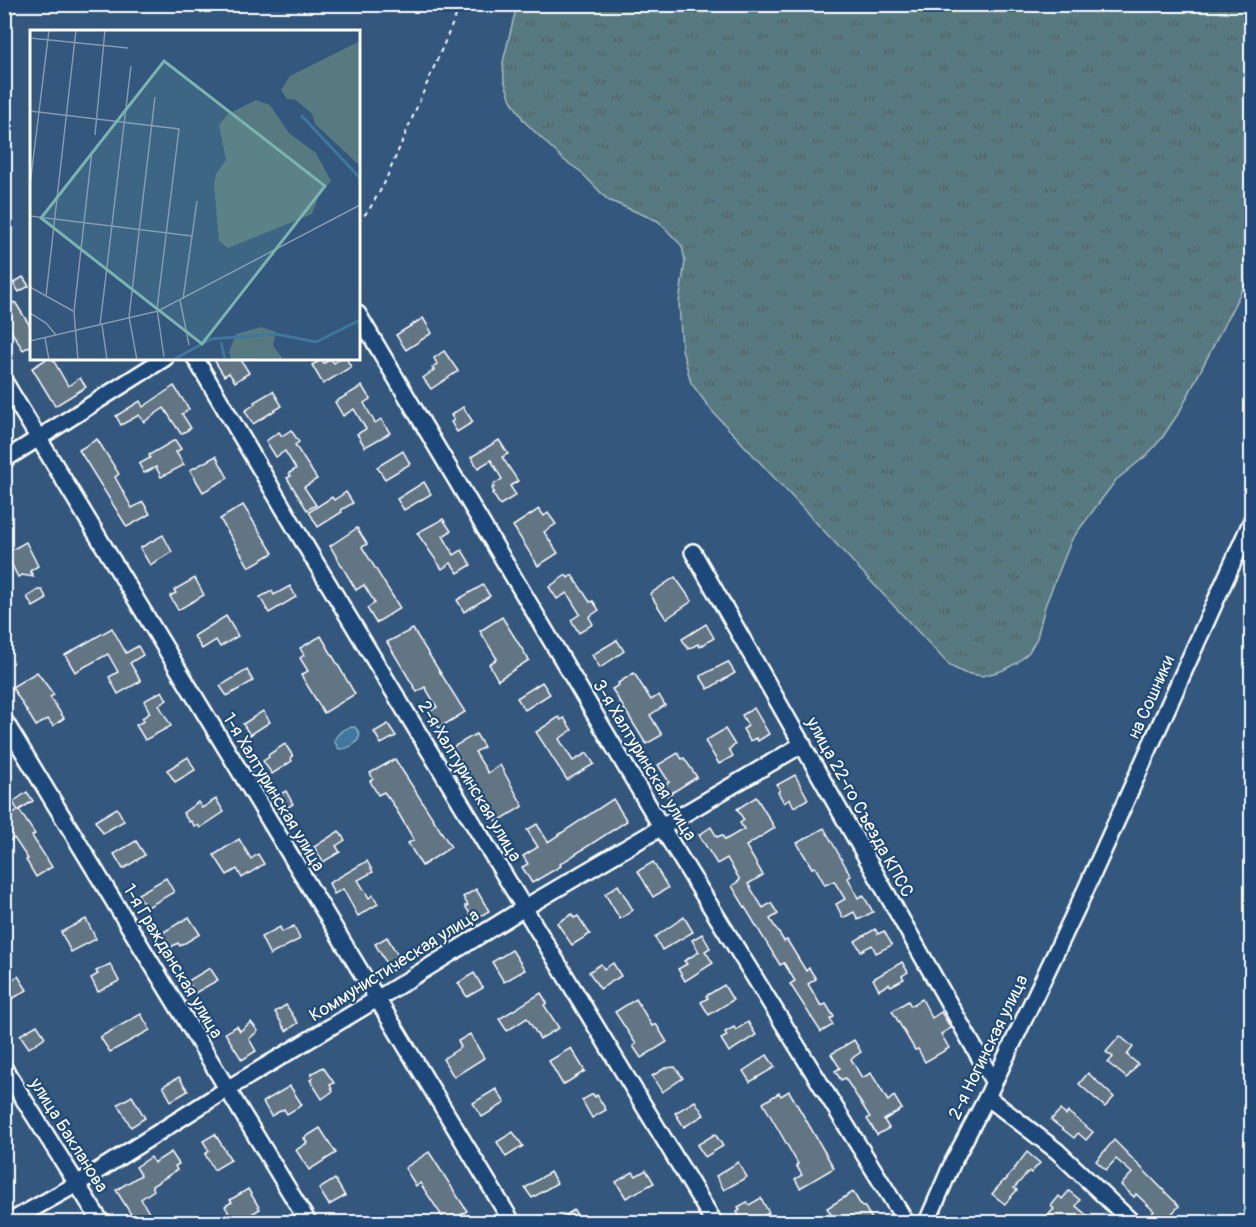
<svg xmlns="http://www.w3.org/2000/svg" width="1256" height="1227" viewBox="0 0 1256 1227" font-family="Pangolin,sans-serif">
<defs>
<pattern id="grass-tufts" width="24" height="20" patternUnits="userSpaceOnUse" patternTransform="scale(1.5)"><rect width="24" height="20" fill="#567a80"/><path d="M3 7l-1-3M5 7V3M7 7l1-3M15 17l-1-3M17 17v-4M19 17l1-3" fill="none" stroke="#516366"/></pattern>
</defs>
<rect width="100%" height="100%" fill="#33577d"/>
<filter id="ink" filterUnits="userSpaceOnUse"><feTurbulence type="fractalNoise" baseFrequency=".0167" numOctaves="2"/><feDisplacementMap in="SourceGraphic" scale="12" xChannelSelector="R" yChannelSelector="G"/><feConvolveMatrix kernelMatrix="1 2 1 2 8 2 1 2 1" color-interpolation-filters="sRGB"/></filter>
<g filter="url(#ink)">
<!-- grass -->
<polygon fill="url(#grass-tufts)" stroke="#aabcc0" stroke-width="1.5" points="517,5 1251,5 1251,272 1180,411 1162,438 1147,455 1116,480 1072,539 1045,606 1037,638 1029,652 1017,663 1001,671 982,676 964,673 950,666 712,411 691,383 682,349 679,303 685,261 682,246 658,221 608,200 580,171 565,161 535,132 524,121 511,100 504,80 503,62"/>
<!-- water -->
<path fill="#40779c" stroke="#8cadc4" stroke-width="1.5" d="M355,727L360,734C358,744 349,749 339,749L334,741C338,732 345,727 355,727Z"/>
<g fill="none" stroke-linecap="round" stroke-linejoin="round">
<!-- stream -->
<polyline stroke="#8cadc4" stroke-width="4" points="1250,1222 1252,1219"/>
</g>
<!-- building -->
<g fill="#627483" stroke="#fff" stroke-width="1.5">
<polygon points="23,277 29,286 19,292 13,283"/>
<polygon points="15,302 32,329 32,345 23,350 4,320 4,309"/>
<polygon points="423,318 432,333 406,350 396,335"/>
<polygon points="444,351 458,371 431,389 423,378 434,370 432,368 437,364 434,358"/>
<polygon points="48,358 52,358 68,386 80,378 86,387 55,406 32,368"/>
<polygon points="213,358 240,358 249,373 235,382 229,373 224,376"/>
<polygon points="341,358 346,358 351,367 323,384 312,365 321,360 324,363 331,359 334,363"/>
<polygon points="174,386 189,409 182,414 191,428 181,434 164,408 144,422 139,415 121,425 116,416 140,401 143,407"/>
<polygon points="362,386 370,399 364,403 375,423 381,419 390,433 365,447 357,434 366,429 354,409 343,416 335,402"/>
<polygon points="273,391 282,406 253,424 245,411 255,404 254,402"/>
<polygon points="463,407 473,422 457,432 451,422 454,420 451,415"/>
<polygon points="291,430 299,442 295,445 317,479 304,487 316,505 307,510 287,478 291,476 289,473 296,469 285,451 276,457 266,441 279,432 282,436"/>
<polygon points="97,439 119,474 115,477 132,508 143,502 150,514 127,527 79,450"/>
<polygon points="175,440 181,449 176,452 184,465 161,477 156,467 144,473 139,464 150,458 149,455"/>
<polygon points="499,440 508,454 502,457 518,481 510,486 516,495 500,505 492,493 494,492 492,488 494,487 493,485 502,479 491,460 478,468 471,457"/>
<polygon points="403,451 410,464 385,479 377,467"/>
<polygon points="216,456 228,478 203,492 190,470"/>
<polygon points="424,482 431,494 404,510 397,499"/>
<polygon points="346,492 353,503 341,510 342,512 318,527 309,512 332,497 334,500"/>
<polygon points="243,505 273,553 249,567 220,519"/>
<polygon points="539,509 544,516 548,513 556,524 544,532 558,553 538,566 513,526"/>
<polygon points="443,519 451,531 443,536 454,555 462,550 471,565 458,573 451,563 442,569 417,533"/>
<polygon points="357,528 367,544 362,547 400,608 376,623 367,608 375,603 364,585 356,590 330,546"/>
<polygon points="163,535 172,552 150,565 140,548"/>
<polygon points="26,542 38,566 30,571 34,577 22,575 18,577 6,553"/>
<polygon points="566,575 568,578 572,575 590,602 593,601 599,610 589,617 593,624 579,633 571,620 580,614 567,593 557,599 549,587"/>
<polygon points="675,577 692,601 666,619 650,594"/>
<polygon points="195,578 204,595 178,610 170,596 176,593 174,590"/>
<polygon points="483,585 490,596 464,612 457,600"/>
<polygon points="290,586 296,597 269,613 260,597 272,591 274,595"/>
<polygon points="38,590 42,590 47,599 33,607 27,597"/>
<polygon points="226,616 238,636 220,647 216,640 202,649 194,636"/>
<polygon points="502,617 529,660 498,680 489,664 497,659 480,631"/>
<polygon points="706,624 714,638 700,647 698,644 688,649 682,639"/>
<polygon points="112,628 126,653 138,646 143,655 130,663 141,681 118,694 109,677 118,672 108,654 75,672 65,655"/>
<polygon points="413,629 465,712 439,728 429,712 437,707 425,687 417,692 387,642"/>
<polygon points="321,636 355,694 324,713 301,675 308,671 300,658 304,655 300,648"/>
<polygon points="617,640 624,651 600,668 592,655"/>
<polygon points="728,662 735,673 708,689 700,676"/>
<polygon points="247,670 253,681 227,696 220,686"/>
<polygon points="37,672 54,695 50,697 64,718 53,726 48,719 36,726 12,687"/>
<polygon points="634,673 651,700 659,695 665,705 650,715 662,735 646,744 612,689 619,685 618,683"/>
<polygon points="542,682 550,694 525,710 517,698"/>
<polygon points="162,691 167,700 159,705 171,726 145,740 136,725 144,721 142,718 150,713 144,701"/>
<polygon points="754,708 769,734 758,741 756,738 750,741 743,729 748,726 742,715"/>
<polygon points="263,711 270,722 250,735 243,724"/>
<polygon points="559,717 561,720 564,718 572,730 559,739 573,761 587,753 594,764 567,780 536,732"/>
<polygon points="388,724 396,736 381,744 374,732"/>
<polygon points="725,729 735,745 729,749 733,756 719,764 705,741"/>
<polygon points="476,734 484,747 475,752 488,773 500,765 523,806 497,822 453,747"/>
<polygon points="285,744 293,756 291,758 292,761 272,774 263,761 269,757 268,755"/>
<polygon points="678,753 682,759 684,758 697,777 667,796 661,787 669,782 658,765"/>
<polygon points="188,757 195,770 175,782 167,770"/>
<polygon points="395,759 451,847 422,866 408,843 414,840 393,804 384,792 378,795 370,781 373,779 370,773"/>
<polygon points="795,775 808,799 794,807 790,799 784,803 778,792 780,790 777,785"/>
<polygon points="286,791 293,804 279,813 271,799"/>
<polygon points="27,792 33,801 19,810 35,834 32,836 52,867 36,877 26,860 28,859 14,838 10,841 4,833 4,819 18,811 13,802"/>
<polygon points="756,797 775,828 746,846 763,875 748,884 763,908 771,903 778,914 770,919 784,941 787,940 806,971 809,968 816,979 808,984 821,1006 826,1004 834,1017 830,1019 833,1025 821,1032 790,984 795,981 784,963 780,965 732,886 740,880 727,858 717,864 699,835 711,827 717,837 722,835 725,840 744,829 740,823 744,820 737,809"/>
<polygon points="216,799 224,812 200,828 198,825 195,827 191,821 189,822 183,813 198,802 202,808"/>
<polygon points="613,799 627,821 560,864 561,866 532,883 522,867 528,864 523,856 538,847 527,830 537,824 548,842"/>
<polygon points="117,808 124,821 103,833 95,821"/>
<polygon points="824,828 851,876 848,878 858,898 863,895 873,912 858,920 854,912 843,918 836,904 845,899 834,881 825,885 815,867 812,868 797,843"/>
<polygon points="339,831 345,840 336,846 340,852 323,862 314,847"/>
<polygon points="239,839 251,859 258,854 264,864 242,878 237,869 227,875 214,855"/>
<polygon points="136,841 145,855 123,869 114,854"/>
<polygon points="367,861 373,872 358,880 369,898 373,895 378,904 358,916 343,889 334,894 329,883"/>
<polygon points="653,862 668,888 653,897 638,871"/>
<polygon points="166,878 174,892 146,908 138,894"/>
<polygon points="618,885 633,910 620,919 605,894"/>
<polygon points="476,889 489,911 474,920 465,906 468,905 463,897"/>
<polygon points="572,914 574,918 578,916 590,934 572,945 557,923"/>
<polygon points="189,917 200,934 180,946 178,943 171,947 162,933"/>
<polygon points="684,917 693,932 662,950 655,937"/>
<polygon points="86,919 96,939 71,952 61,932"/>
<polygon points="294,926 300,939 270,955 261,937 280,927 282,932"/>
<polygon points="875,929 878,934 884,931 892,945 876,953 872,945 861,951 855,941"/>
<polygon points="702,934 710,948 705,951 713,963 685,981 678,969 687,964 684,961 699,952 692,940"/>
<polygon points="387,937 403,964 391,971 375,944"/>
<polygon points="512,950 525,970 504,982 492,962"/>
<polygon points="902,962 908,972 902,976 904,979 891,986 889,984 879,990 873,979"/>
<polygon points="613,963 621,976 600,989 589,972 601,964 604,969"/>
<polygon points="110,964 119,981 98,992 91,978 98,974 96,971"/>
<polygon points="210,968 218,980 195,993 188,981"/>
<polygon points="474,973 483,988 467,997 458,983"/>
<polygon points="18,976 27,990 4,1004 4,985"/>
<polygon points="724,985 733,1000 709,1015 701,1002 708,998 706,996"/>
<polygon points="541,993 547,1003 544,1005 559,1028 540,1039 527,1018 507,1031 499,1019"/>
<polygon points="636,999 652,1026 656,1024 667,1042 641,1058 633,1046 636,1044 615,1012"/>
<polygon points="922,999 932,1018 941,1012 951,1028 941,1034 949,1048 925,1062 918,1049 915,1050 892,1011 908,1001 911,1006"/>
<polygon points="286,1005 298,1023 286,1031 275,1012"/>
<polygon points="141,1014 150,1030 110,1052 100,1037"/>
<polygon points="251,1022 258,1031 249,1039 256,1051 242,1060 225,1033 237,1026 240,1031"/>
<polygon points="748,1022 756,1035 729,1052 721,1039 727,1036 725,1032 734,1027 736,1030"/>
<polygon points="37,1025 45,1037 29,1048 20,1035"/>
<polygon points="470,1034 484,1058 454,1077 443,1059 461,1047 458,1041"/>
<polygon points="1120,1036 1133,1047 1127,1055 1138,1064 1127,1078 1108,1063 1113,1057 1106,1052"/>
<polygon points="854,1040 861,1052 851,1059 862,1078 871,1073 888,1101 894,1096 902,1109 884,1120 889,1128 877,1135 867,1119 870,1117 845,1078 841,1080 835,1071 840,1068 831,1054"/>
<polygon points="571,1048 585,1071 563,1085 549,1061"/>
<polygon points="767,1055 775,1067 750,1082 743,1071"/>
<polygon points="323,1067 334,1083 330,1085 333,1091 322,1099 310,1080 313,1078 311,1074"/>
<polygon points="675,1067 683,1078 662,1092 652,1076 665,1068"/>
<polygon points="1088,1073 1114,1097 1105,1107 1079,1084"/>
<polygon points="179,1077 188,1091 171,1101 163,1086"/>
<polygon points="290,1086 302,1105 287,1114 284,1109 271,1116 263,1102"/>
<polygon points="496,1089 505,1103 482,1117 473,1103"/>
<polygon points="789,1091 834,1168 800,1188 795,1179 802,1175 796,1165 798,1164 763,1103 779,1093 781,1096"/>
<polygon points="593,1094 595,1097 597,1095 606,1110 592,1118 582,1100"/>
<polygon points="132,1096 145,1118 131,1127 118,1104"/>
<polygon points="695,1101 704,1115 684,1127 675,1113"/>
<polygon points="1060,1110 1066,1115 1068,1112 1093,1132 1086,1140 1078,1133 1074,1138 1051,1120"/>
<polygon points="320,1128 336,1153 309,1170 296,1150 307,1143 304,1138"/>
<polygon points="513,1132 523,1146 506,1157 497,1142"/>
<polygon points="215,1134 231,1160 214,1170 205,1154 209,1151 203,1141"/>
<polygon points="715,1134 723,1146 705,1157 697,1145"/>
<polygon points="1114,1140 1179,1206 1164,1222 1159,1222 1151,1215 1154,1211 1136,1194 1134,1197 1121,1185 1132,1173 1116,1159 1106,1170 1096,1161"/>
<polygon points="171,1152 179,1164 175,1166 177,1170 152,1186 154,1190 141,1199 149,1213 135,1221 116,1190 141,1175 136,1167 151,1157 154,1163"/>
<polygon points="429,1152 467,1211 450,1222 446,1222 420,1183 416,1186 405,1168"/>
<polygon points="1027,1152 1040,1163 1031,1173 1029,1171 1014,1188 1017,1190 1005,1204 992,1194 1004,1180 1005,1181"/>
<polygon points="738,1162 747,1177 724,1190 716,1176"/>
<polygon points="646,1170 654,1183 626,1198 616,1182 633,1172 636,1176"/>
<polygon points="550,1172 557,1183 532,1198 525,1188"/>
<polygon points="335,1179 345,1196 329,1205 319,1189"/>
<polygon points="248,1189 260,1209 242,1220 240,1216 233,1221 225,1206 232,1202 230,1200"/>
<polygon points="1069,1191 1080,1200 1076,1206 1095,1222 1057,1222 1048,1215 1054,1209 1051,1206 1059,1196 1062,1199"/>
<polygon points="853,1192 862,1207 864,1206 874,1222 836,1222 827,1208"/>
<polygon points="761,1198 769,1213 753,1222 743,1222 737,1212 740,1210 738,1207 747,1202 749,1205"/>
<polygon points="574,1210 581,1222 554,1222"/>
</g>
<g fill="none" stroke-linecap="round" stroke-linejoin="round">
<defs>
<g id="minor">
<polyline points="358,314 662,828 906,1222"/>
<polyline points="195,358 311,555 714,1222"/>
<polyline points="4,381 512,1222"/>
<polyline points="4,460 165,358"/>
<polyline points="693,552 993,1081"/>
<polyline points="4,720 308,1222"/>
<polyline points="4,1068 101,1222"/>
<polyline points="987,1097 1057,1151 1132,1222"/>
<polyline points="9,1222 77,1184 227,1089 377,999 524,908 803,744"/>
<polyline points="927,1222 953,1162 987,1097 1086,889 1252,520"/>
</g>
</defs>
<!-- minor casing -->
<use href="#minor" stroke="#fff" stroke-width="20"/>
<!-- path -->
<g stroke="#fff" stroke-width="2" stroke-dasharray="4.5 4.5" stroke-linecap="butt">
<polyline points="358,222 369,210 384,184 461,4"/>
<polyline points="4,653 4,672"/>
</g>
<!-- minor -->
<use href="#minor" stroke="#1f4a7a" stroke-width="15"/>
</g>
</g>
<g text-anchor="middle" stroke-width="4.5" stroke-linejoin="round" paint-order="stroke">
<!-- street labels -->
<g font-size="18" fill="#fff" stroke="#1f4a7a">
<text transform="translate(1151 697) rotate(-66)" y="6">на Сошники</text>
<text transform="translate(645 760) rotate(59)" y="6">3-я Халтуринская улица</text>
<text transform="translate(470 781) rotate(59)" y="6">2-я Халтуринская улица</text>
<text transform="translate(274 792) rotate(59)" y="6">1-я Халтуринская улица</text>
<text transform="translate(860 807) rotate(61)" y="6">улица 22-го Съезда КПСС</text>
<text transform="translate(173 961) rotate(59)" y="6">1-я Гражданская улица</text>
<text transform="translate(394 965) rotate(-32)" y="6">Коммунистическая улица</text>
<text transform="translate(988 1047) rotate(-64)" y="6">2-я Ногинская улица</text>
<text transform="translate(69 1135) rotate(58)" y="6">улица Бакланова</text>
</g>
</g>
<!-- overview -->
<g transform="translate(30 30)">
<rect width="330" height="330" fill="#33577d"/>
<path d="M330,11V136L285,94L282,84L266,70L257,69L251,60L260,46ZM226,70L240,75L259,103L286,123L301,151L289,165L282,184L198,218L189,211L184,155L186,144L196,130L189,95L198,84ZM231,297L246,302L243,316L254,330H201L199,322L206,304Z" fill="#567a80"/>
<path fill="none" stroke="#40779c" stroke-width="3" d="M271,85L330,148M191,312L195,330M143,330L181,309L246,304L286,312L330,290"/>
<path fill="none" stroke="#859ab1" stroke-width="1.5" d="M0,8L98,18M0,81L149,99L127,279L134,327M65,105L75,0M0,155L19,0M0,186L162,206M0,257L43,281M16,266L46,0M153,269L167,171M150,270L159,315M0,283L16,293L26,305M70,295L101,36M72,295L77,330M15,308L19,330M0,311L128,281L330,175M48,330L44,282L62,121M107,330L99,287L125,67"/>
<path fill="#7bb4af" fill-opacity="0.15" stroke="#7bb4af" stroke-width="3" d="M134,31L295,156L172,314L11,188Z"/>
<rect width="330" height="330" fill="none" stroke="#fff" stroke-width="3"/>
</g>
<!-- margin -->
<rect width="1256" height="1227" fill="none" stroke="#1f4a7a" stroke-width="24"/>
<rect x="12" y="12" width="1232" height="1203" fill="none" stroke="#fff" stroke-width="2" filter="url(#ink)"/>
</svg>
